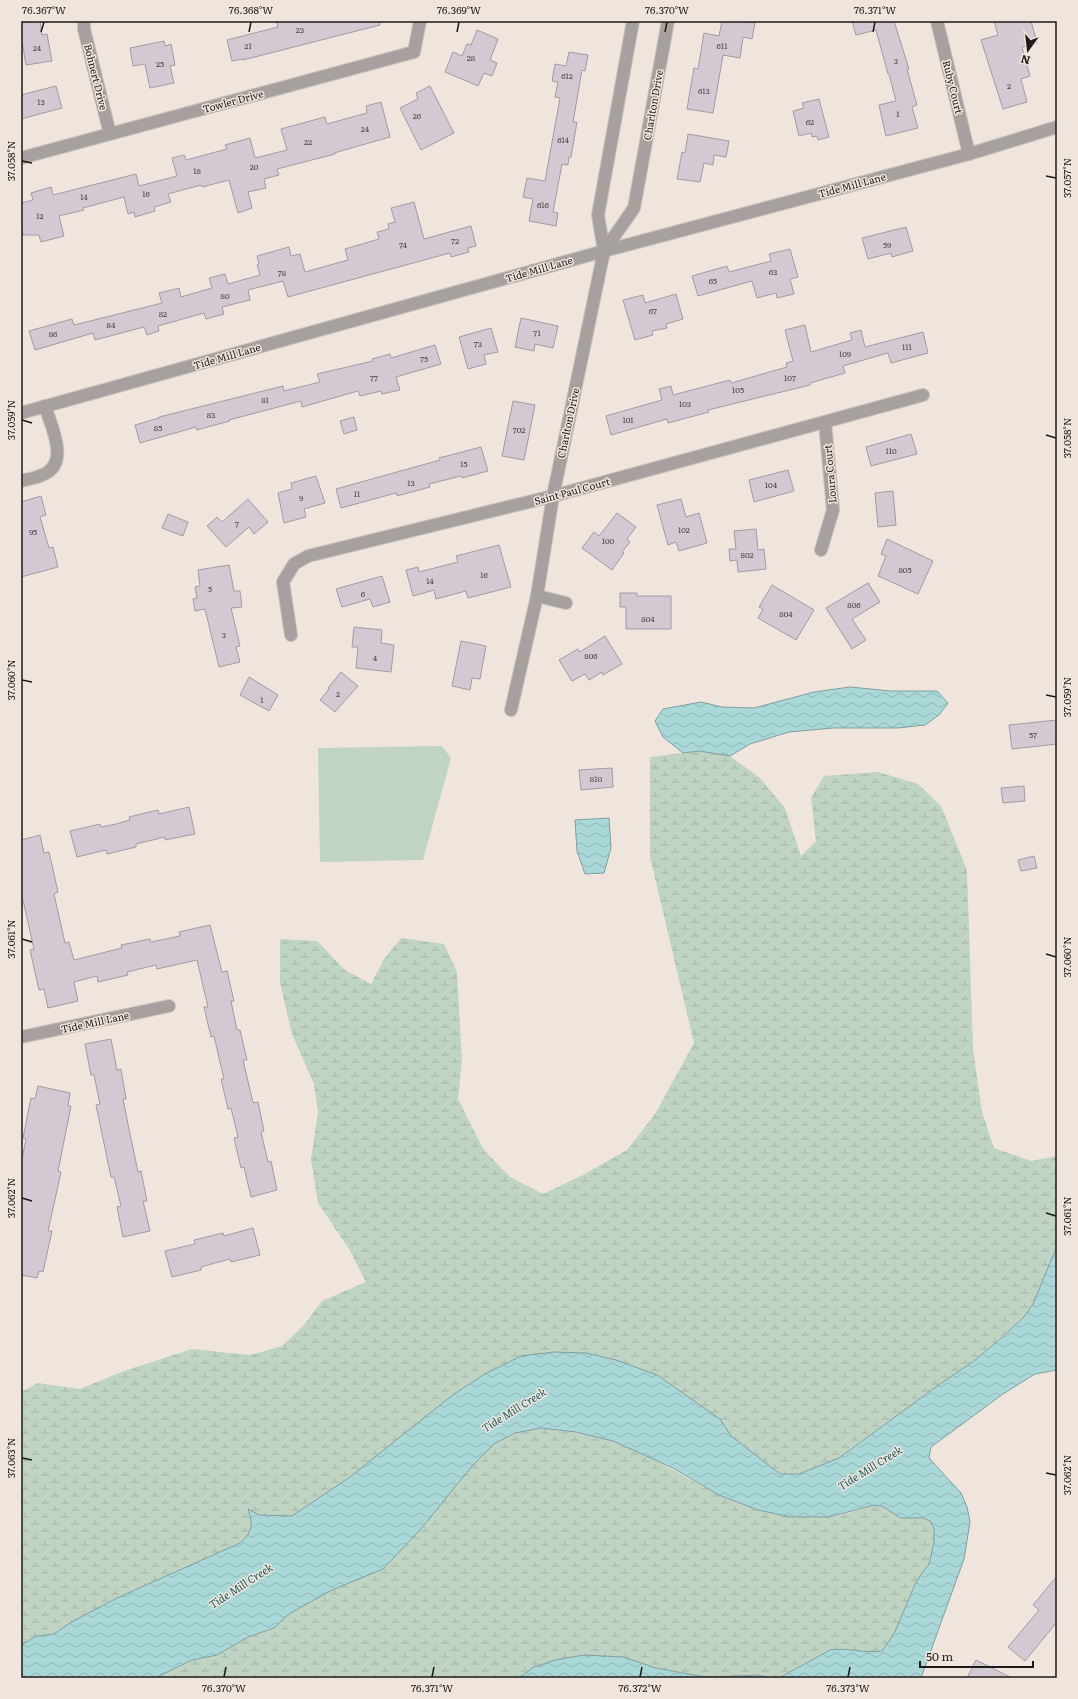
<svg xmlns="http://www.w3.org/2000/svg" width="1078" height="1699" viewBox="0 0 1078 1699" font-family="Literata,serif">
<defs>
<pattern id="wetland-marsh" width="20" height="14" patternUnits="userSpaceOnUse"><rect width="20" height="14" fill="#c0d4c4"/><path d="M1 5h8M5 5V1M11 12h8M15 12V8" fill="none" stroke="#a5b5a8"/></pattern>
<pattern id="water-waves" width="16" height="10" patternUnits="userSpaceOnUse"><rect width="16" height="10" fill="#aad8d9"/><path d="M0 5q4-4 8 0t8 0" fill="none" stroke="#92b9ba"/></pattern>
</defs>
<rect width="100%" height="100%" fill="#f0e5dc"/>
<!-- grass -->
<polygon fill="#c0d4c4" points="442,746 451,758 423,860 320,862 318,748"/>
<!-- wetland -->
<g fill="url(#wetland-marsh)">
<path d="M699,751L730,756L760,778L785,808L801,856L816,841L811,798L824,776L878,772L918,784L941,806L967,870L973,1049L982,1112L994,1148L1031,1161L1057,1156V1246L1033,1304L1024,1317L974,1361L937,1386L839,1458L799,1474H780L731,1436L720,1419L657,1375L350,1477L292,1516L259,1515L248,1509C253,1525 254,1531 240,1543L117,1598L70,1623L54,1634L37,1636L21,1645V1392L38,1383L80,1389L124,1371L192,1349L250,1355L282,1346L304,1325L322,1301L366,1282L349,1249L318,1203L311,1159L318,1112L314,1084L292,1034L280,983V939L317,941L345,970L371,984L384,959L401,938L444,944L457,972L462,1060L458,1099L484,1150L510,1177L543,1194L583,1175L627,1150L655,1114L694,1043L650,857V757Z"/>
<path d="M541,1428C565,1431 590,1433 613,1441C650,1454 683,1477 718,1494C751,1511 791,1519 827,1517C843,1516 860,1509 874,1505L882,1506L901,1518H923L930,1521L934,1528V1543L929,1564L916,1582L894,1634L882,1651C865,1654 847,1647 830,1650L779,1678L757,1675L713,1677L699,1676L656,1668L623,1657L555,1660L534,1667L519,1678H155L192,1660L217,1655L248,1637L274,1628L289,1614L332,1590L383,1569L420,1530L473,1465L494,1444L515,1433Z"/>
</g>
<!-- water -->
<g fill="url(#water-waves)" stroke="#809f9f">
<polygon points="850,687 891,691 937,691 948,703 939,715 925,725 898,728 833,728 789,732 750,744 730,756 699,751 683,753 663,737 655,721 663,709 701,702 722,707 754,708 814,692"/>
<polygon points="609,818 611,848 604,873 585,874 577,851 575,820"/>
<path d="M1057,1246V1370L1035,1374L1003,1394L931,1447L929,1458L961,1493L967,1507L970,1522L964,1559L921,1678H779L830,1650C847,1647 865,1654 882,1651L894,1634L916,1582L929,1564L934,1543V1528L930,1521L923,1518H901L882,1506L874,1505L829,1517H791L758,1510L719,1495L673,1468L613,1441L576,1432L541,1428L515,1433L494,1444L473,1465L420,1530L383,1569L332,1590L289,1614L274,1628L248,1637L217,1655L192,1660L155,1678H21V1645L37,1636L54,1634L70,1623L117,1598L240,1543C253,1532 253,1524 248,1509L259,1515L292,1516L350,1477L454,1394L485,1374L521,1356L554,1352L586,1353L616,1360L657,1375L720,1419L731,1436L780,1474H799L839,1458L937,1386L974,1361L1000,1339L1024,1317L1033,1304Z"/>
<polygon points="584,1655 623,1657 656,1668 699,1676 713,1677 757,1675 773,1678 519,1678 534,1667 555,1660"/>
</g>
<!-- building -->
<g fill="#d2c9d3" stroke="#a39aa4">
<polygon points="34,21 40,21 42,35 47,34 52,61 26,65 21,35 21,23"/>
<polygon points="276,21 379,21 380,25 243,60 243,59 232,61 227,40 278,27"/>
<polygon points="722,21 743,21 755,23 752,39 743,37 740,58 723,55 713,113 687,109 694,68 698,69 704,33 719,36"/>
<polygon points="852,21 894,21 909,69 907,69 917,105 912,107 918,128 886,136 879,105 896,101 889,74 888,74 876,30 856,35"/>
<polygon points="994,21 1031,21 1037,43 1022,47 1030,76 1021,79 1027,102 1003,109 981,40 998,35"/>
<polygon points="477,30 498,39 490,60 497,63 492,76 484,73 478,86 445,72 453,52 462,56 467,44 471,45"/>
<polygon points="164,41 165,46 171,44 175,65 170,66 174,83 150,88 145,64 133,66 130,48"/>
<polygon points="569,52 588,55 585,71 582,70 573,122 577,122 571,157 569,157 568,165 562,164 553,212 558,213 556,226 529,221 533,199 523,197 527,178 545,181 560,98 555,97 558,82 552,81 555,64 566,66"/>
<polygon points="56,86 62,108 21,119 21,95"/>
<polygon points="430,86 454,133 421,150 400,108 418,99 416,93"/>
<polygon points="819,99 829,137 818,140 817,136 812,137 811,133 799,136 793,111 804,108 802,103"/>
<polygon points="381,102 390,137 334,153 335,154 277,169 279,175 264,179 266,188 248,192 252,208 238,213 229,180 202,187 201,185 168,194 171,202 154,207 155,211 135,217 134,212 128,214 124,197 83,208 84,210 59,216 64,236 41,242 39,235 23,235 21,227 21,203 33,200 31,193 51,187 53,195 136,174 139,186 177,176 172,158 184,155 186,160 227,149 225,145 250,138 255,158 287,150 281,129 325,117 327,124 367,113 366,106"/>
<polygon points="688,134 729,141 726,157 714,155 713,165 704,163 700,182 677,179 682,152 685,153"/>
<polygon points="414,202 424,239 471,226 476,246 468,248 469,252 451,257 450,253 288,297 283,281 248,290 250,300 222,307 224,314 206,319 204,313 158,326 159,331 147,335 144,327 95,340 93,333 35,350 29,331 72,319 74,325 162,303 159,293 179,288 181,297 212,288 209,278 225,274 228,284 260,275 257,265 259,264 257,256 289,247 291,256 300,254 305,272 348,260 345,249 379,239 377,232 389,229 388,224 395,222 391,208"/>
<polygon points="906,227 913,251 892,257 891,253 868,259 862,238"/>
<polygon points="790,249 798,277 790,279 794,294 777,298 776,293 757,298 752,281 698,296 692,276 727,266 729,272 771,261 769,254"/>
<polygon points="676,294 683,319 666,324 667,328 652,331 653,335 635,340 623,300 643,295 645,303"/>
<polygon points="521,318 558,326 553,348 535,344 534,351 515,347"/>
<polygon points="805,325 811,352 852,340 850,333 861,330 865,347 923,332 928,353 891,363 888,353 843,366 845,373 810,383 810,385 708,410 709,412 668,423 667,419 611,435 606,416 662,400 659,389 671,386 673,395 730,380 731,383 787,367 786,363 793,361 785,330"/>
<polygon points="491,328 498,352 484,355 486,364 468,369 459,337"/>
<polygon points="435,345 441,364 396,377 400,390 382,394 381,391 360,396 358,391 302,407 301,401 229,420 230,421 211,426 197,430 196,427 140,443 135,425 159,418 159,417 283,386 284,391 320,382 317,374 373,361 372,359 390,354 391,358"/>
<polygon points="513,401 535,405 524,460 502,456"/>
<polygon points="354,417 357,430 344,434 340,421"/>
<polygon points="911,434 917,454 871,466 866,447"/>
<polygon points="481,447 488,471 462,478 461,476 429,484 430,487 397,496 396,493 341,508 336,489 440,460 439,458"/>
<polygon points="788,470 794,491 754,502 749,480"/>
<polygon points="316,476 325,503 304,509 306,517 284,523 278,493 292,489 291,483"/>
<polygon points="893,491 896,525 878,527 875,493"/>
<polygon points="41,496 46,515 40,517 49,548 53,547 58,567 21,577 21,502"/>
<polygon points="248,499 268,522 254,534 249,527 226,547 207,526 217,517 222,522"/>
<polygon points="681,499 686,517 699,513 707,543 679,551 676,542 668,545 657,505"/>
<polygon points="617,513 636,527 627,539 630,542 622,552 624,553 612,570 582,548 594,532 599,536"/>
<polygon points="168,514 188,522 183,536 162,528"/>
<polygon points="756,529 758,550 764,549 766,569 738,572 737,560 730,561 729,549 736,549 734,531"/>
<polygon points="887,539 933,561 918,594 878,576 886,556 881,554"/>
<polygon points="499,545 511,587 468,598 466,591 436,599 434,590 413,596 406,570 418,567 419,572 458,562 456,556"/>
<polygon points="229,565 234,591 240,591 242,607 231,608 240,646 236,647 240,662 219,667 205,609 195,611 193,599 197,598 195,587 200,586 198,570"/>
<polygon points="382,576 390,602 373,607 370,599 342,607 336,589"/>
<polygon points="868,583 880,602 852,619 866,640 852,649 826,608"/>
<polygon points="772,585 814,610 796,640 758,618 763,609 759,607"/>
<polygon points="620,593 637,593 637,596 671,596 671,629 626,629 626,607 620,607"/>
<polygon points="354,627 382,630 381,643 394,645 391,672 356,668 358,647 352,647"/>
<polygon points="605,636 622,664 603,675 602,672 589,680 585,674 572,681 559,660 578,649 580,652"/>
<polygon points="461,641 486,646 480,679 472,678 470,690 452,686"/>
<polygon points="341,672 358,686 335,712 320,700 329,689 328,688"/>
<polygon points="249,677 278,695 269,711 240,695"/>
<polygon points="1057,720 1057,744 1012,749 1009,725"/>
<polygon points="612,768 613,787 581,790 579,770"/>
<polygon points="1024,786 1025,801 1003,803 1001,788"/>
<polygon points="189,807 195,834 165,840 165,837 136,844 136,847 107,854 106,850 77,857 70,831 100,824 101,827 116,824 130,820 129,817 158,810 159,814"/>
<polygon points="40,835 44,853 49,852 58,892 54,894 58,912 65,943 69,942 74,960 122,948 121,945 150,939 151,942 180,936 179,932 210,925 222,972 227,971 234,1001 231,1001 237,1030 240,1030 247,1060 243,1060 253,1103 258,1102 264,1131 261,1132 268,1162 271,1161 277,1190 251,1197 244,1167 241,1168 234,1138 238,1137 231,1108 228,1109 221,1079 224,1079 214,1036 211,1037 204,1007 208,1007 197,960 157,969 156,965 127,972 128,975 98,982 97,976 74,982 78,1001 48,1008 44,989 39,990 30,950 34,949 23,900 21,901 21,840"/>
<polygon points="1034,856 1037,868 1021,871 1018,860"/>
<polygon points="111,1039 117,1070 121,1069 126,1099 123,1099 129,1129 138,1172 141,1171 147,1201 143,1201 150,1231 123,1237 117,1207 121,1206 114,1177 111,1177 96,1105 100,1104 94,1075 91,1075 85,1044"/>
<polygon points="38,1086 70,1093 68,1106 71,1106 58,1171 61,1172 48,1231 52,1231 43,1272 39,1271 37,1278 21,1275 21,1164 26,1139 23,1138 31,1098 35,1099"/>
<polygon points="253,1228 260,1255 231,1262 230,1259 215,1263 201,1267 201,1270 172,1277 165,1251 195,1244 194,1240 223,1233 224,1236"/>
<polygon points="1057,1576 1057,1622 1025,1661 1008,1647 1039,1610 1033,1605"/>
<polygon points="976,1660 1012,1678 967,1678"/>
</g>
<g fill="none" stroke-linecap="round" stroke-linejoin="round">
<defs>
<g id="minor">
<polyline points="84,21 84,29 110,134"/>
<polyline points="937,21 969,154"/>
<polyline points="21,158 414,52 420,21"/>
<polyline points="604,251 634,208 668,21"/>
<polyline points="21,413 604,251 969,154 1057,127"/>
<path d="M21,481C28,479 36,478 42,475C71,464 51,426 45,406"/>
<polyline points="821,550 833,510 825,422"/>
<polyline points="537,596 566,603"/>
<polyline points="291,635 283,582 294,564 308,556 553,496 923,395"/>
<polyline points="511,710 537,596 553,496 604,251 598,215 633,21"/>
<polyline points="21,1037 169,1006"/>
</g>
</defs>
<!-- minor casing -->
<use href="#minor" stroke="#cac0b9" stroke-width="14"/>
<!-- minor -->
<use href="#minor" stroke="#a6a09f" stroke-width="12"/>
</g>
<!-- ticks -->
<path fill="none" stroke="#1d1a17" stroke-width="1.5" d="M41,32L44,22M249,32L251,22M457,32L459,22M665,32L667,22M873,32L875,22M22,161L32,163M1046,176L1056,178M22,420L32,423M1046,435L1056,438M22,680L32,682M1046,695L1056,697M22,939L32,942M1046,954L1056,957M22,1198L32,1201M1046,1213L1056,1216M22,1458L32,1460M1046,1473L1056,1475M224,1677L226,1667M432,1677L434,1667M640,1677L642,1667M848,1677L850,1667"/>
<g text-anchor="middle" stroke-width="3" stroke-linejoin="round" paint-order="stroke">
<!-- number labels -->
<g font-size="8" fill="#4a4646">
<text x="300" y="33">23</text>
<text x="248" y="49">21</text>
<text x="722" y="49">611</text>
<text x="37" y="51">24</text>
<text x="471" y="61">28</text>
<text x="896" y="64">3</text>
<text x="160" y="67">25</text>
<text x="567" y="79">612</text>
<text x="1009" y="89">2</text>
<text x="704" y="94">613</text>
<text x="41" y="105">13</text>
<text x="898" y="117">1</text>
<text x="417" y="119">26</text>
<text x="810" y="125">62</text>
<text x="365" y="132">24</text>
<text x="563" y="143">614</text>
<text x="308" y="145">22</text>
<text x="254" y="170">20</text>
<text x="197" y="174">18</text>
<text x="146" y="197">16</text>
<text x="84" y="200">14</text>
<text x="543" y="208">616</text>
<text x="40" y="219">12</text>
<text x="455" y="244">72</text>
<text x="403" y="248">74</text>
<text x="887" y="248">59</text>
<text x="773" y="275">63</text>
<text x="282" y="276">78</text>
<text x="713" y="284">65</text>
<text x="225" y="299">80</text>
<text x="653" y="314">67</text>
<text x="163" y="317">82</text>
<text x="111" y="328">84</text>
<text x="537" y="336">71</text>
<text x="53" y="337">86</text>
<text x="478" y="347">73</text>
<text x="907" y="350">111</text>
<text x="845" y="357">109</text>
<text x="424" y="362">75</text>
<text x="374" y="381">77</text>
<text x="790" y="381">107</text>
<text x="738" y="393">105</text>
<text x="265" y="403">81</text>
<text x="685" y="407">103</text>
<text x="211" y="418">83</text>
<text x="628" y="423">101</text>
<text x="158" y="431">85</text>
<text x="519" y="433">702</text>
<text x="891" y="454">110</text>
<text x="464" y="467">15</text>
<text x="411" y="486">13</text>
<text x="771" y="488">104</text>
<text x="357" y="497">11</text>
<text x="301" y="501">9</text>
<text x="237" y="527">7</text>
<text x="684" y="533">102</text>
<text x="33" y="535">95</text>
<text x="608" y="544">100</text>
<text x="747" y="558">802</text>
<text x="905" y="573">805</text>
<text x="484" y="578">16</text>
<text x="430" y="584">14</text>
<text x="210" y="592">5</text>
<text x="363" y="597">6</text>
<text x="854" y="608">806</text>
<text x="786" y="617">804</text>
<text x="648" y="622">804</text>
<text x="224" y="638">3</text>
<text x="591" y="659">806</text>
<text x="375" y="661">4</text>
<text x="338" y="697">2</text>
<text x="262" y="703">1</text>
<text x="1033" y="738">57</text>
<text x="596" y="782">810</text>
</g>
<!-- street labels -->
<g font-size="10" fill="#1d1a17" stroke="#f0e5dc">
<text transform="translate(96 77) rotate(76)" y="4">Bohnert Drive</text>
<text transform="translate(953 87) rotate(76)" y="4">Ruby Court</text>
<text transform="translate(233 101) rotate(-15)" y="4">Towler Drive</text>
<text transform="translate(653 105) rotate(-80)" y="4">Charlton Drive</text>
<text transform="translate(852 185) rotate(-15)" y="4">Tide Mill Lane</text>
<text transform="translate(539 269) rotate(-16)" y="4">Tide Mill Lane</text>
<text transform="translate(227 356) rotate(-16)" y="4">Tide Mill Lane</text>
<text transform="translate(568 423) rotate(-78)" y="4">Charlton Drive</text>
<text transform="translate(830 474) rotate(-95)" y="4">Loura Court</text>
<text transform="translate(572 491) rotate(-15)" y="4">Saint Paul Court</text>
<text transform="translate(95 1022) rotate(-12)" y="4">Tide Mill Lane</text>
</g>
<!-- water labels -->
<g font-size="11" font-style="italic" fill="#17585a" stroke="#f0e5dc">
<text transform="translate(514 1410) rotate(-32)" y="4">Tide Mill Creek</text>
<text transform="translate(870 1468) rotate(-32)" y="4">Tide Mill Creek</text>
<text transform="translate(241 1586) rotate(-33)" y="4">Tide Mill Creek</text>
</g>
</g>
<!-- border -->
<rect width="1078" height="1699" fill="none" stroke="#f0e5dc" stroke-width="44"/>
<!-- north arrow -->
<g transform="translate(1028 50) rotate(195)" stroke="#f0e5dc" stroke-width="3" paint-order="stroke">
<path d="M0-3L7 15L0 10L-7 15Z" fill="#1d1a17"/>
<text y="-6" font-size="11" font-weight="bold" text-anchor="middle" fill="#1d1a17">N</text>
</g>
<!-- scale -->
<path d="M920 1661v6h113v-6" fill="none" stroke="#1d1a17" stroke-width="2"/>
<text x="926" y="1661" font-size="12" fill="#1d1a17" stroke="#f0e5dc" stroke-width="3" paint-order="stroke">50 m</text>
<rect x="22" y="22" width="1034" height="1655" fill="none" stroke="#1d1a17" stroke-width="1.5"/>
<g font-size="10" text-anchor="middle" fill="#1d1a17">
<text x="44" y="14">76.367°W</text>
<text x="251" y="14">76.368°W</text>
<text x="459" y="14">76.369°W</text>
<text x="667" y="14">76.370°W</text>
<text x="875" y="14">76.371°W</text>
<text transform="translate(11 161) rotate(-90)" y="4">37.058°N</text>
<text transform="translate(1067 178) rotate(-90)" y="4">37.057°N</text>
<text transform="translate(11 420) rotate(-90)" y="4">37.059°N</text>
<text transform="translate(1067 438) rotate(-90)" y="4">37.058°N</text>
<text transform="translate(11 680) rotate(-90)" y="4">37.060°N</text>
<text transform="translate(1067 697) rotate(-90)" y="4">37.059°N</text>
<text transform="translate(11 939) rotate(-90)" y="4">37.061°N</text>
<text transform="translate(1067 957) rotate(-90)" y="4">37.060°N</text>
<text transform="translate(11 1198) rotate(-90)" y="4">37.062°N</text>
<text transform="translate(1067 1216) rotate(-90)" y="4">37.061°N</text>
<text transform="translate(11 1458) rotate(-90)" y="4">37.063°N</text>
<text transform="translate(1067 1475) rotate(-90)" y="4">37.062°N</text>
<text x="224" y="1692">76.370°W</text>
<text x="432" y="1692">76.371°W</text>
<text x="640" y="1692">76.372°W</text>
<text x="848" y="1692">76.373°W</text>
</g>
</svg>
